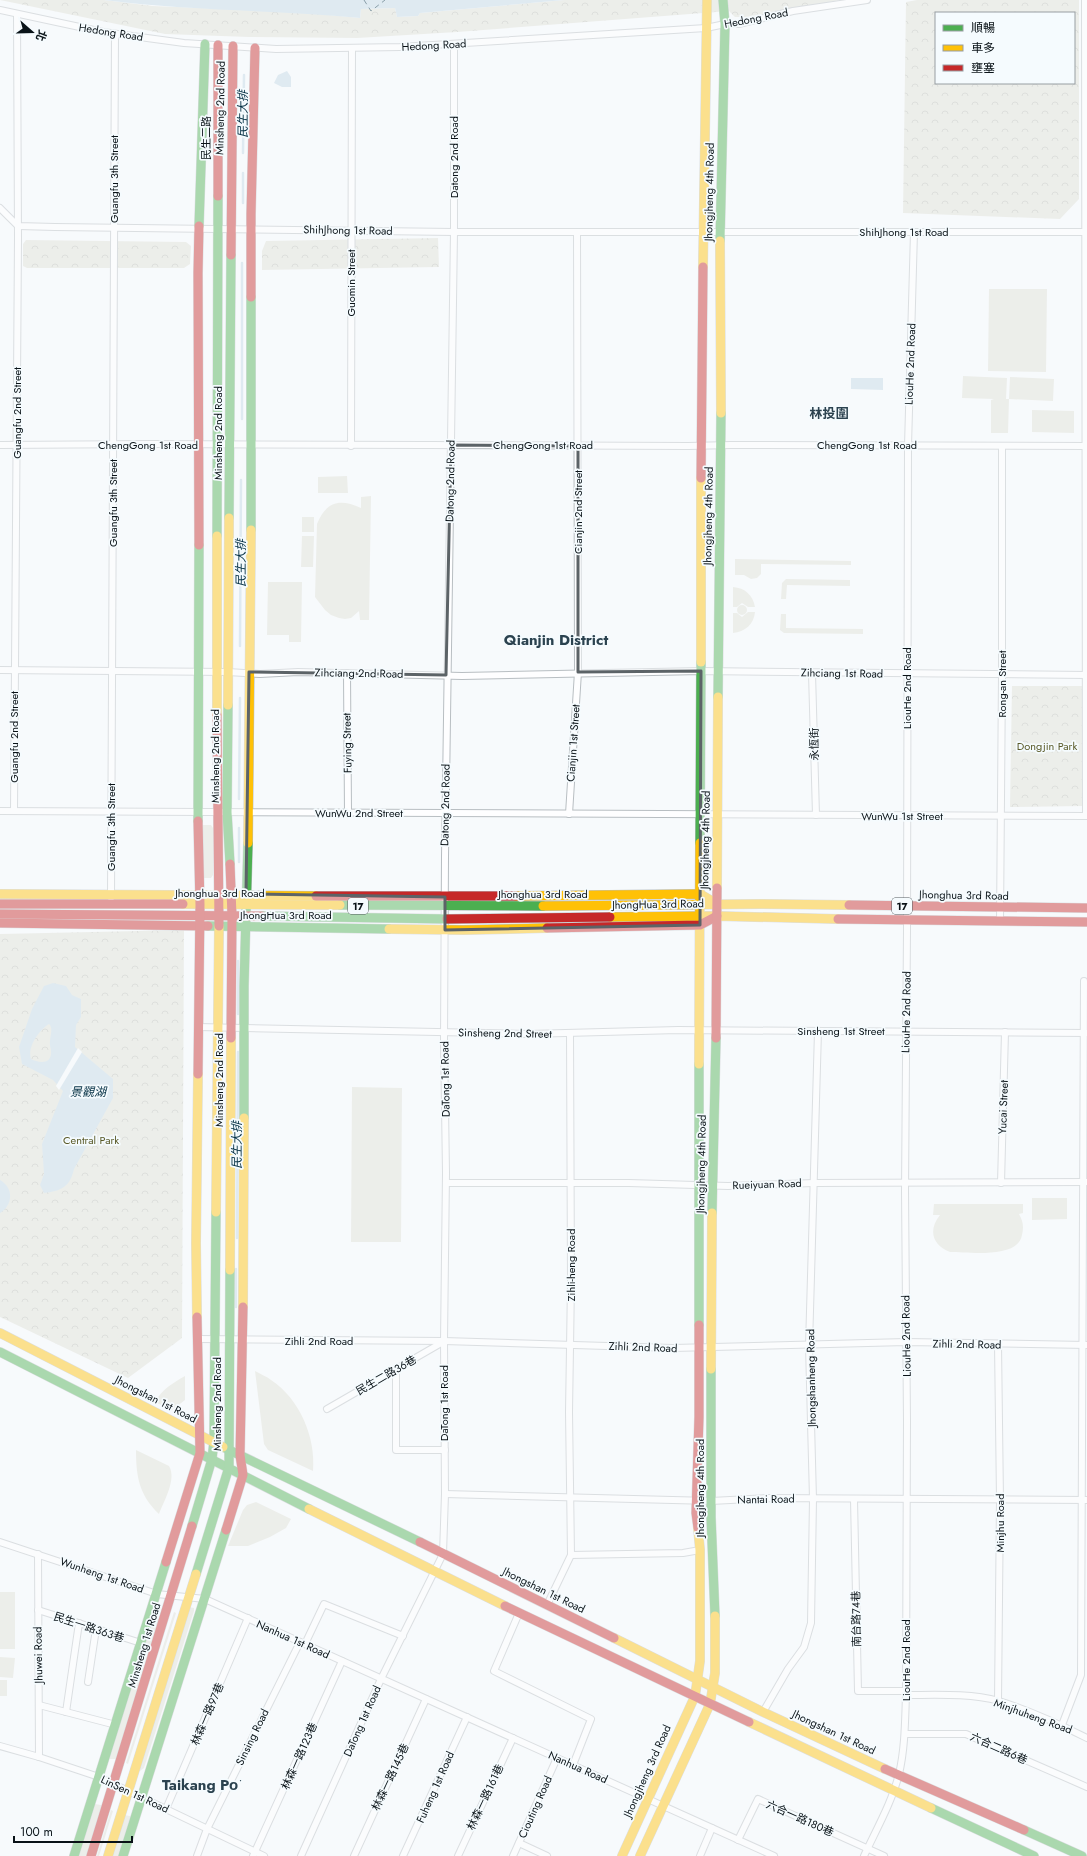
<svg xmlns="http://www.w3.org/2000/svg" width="1087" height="1856" viewBox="0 0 1087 1856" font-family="Jost,'Noto Sans TC',sans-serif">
<defs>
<pattern id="park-crowns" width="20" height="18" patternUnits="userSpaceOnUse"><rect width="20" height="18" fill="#dee0d6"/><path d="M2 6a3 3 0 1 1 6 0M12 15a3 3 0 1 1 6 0" fill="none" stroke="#bdbfb7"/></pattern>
</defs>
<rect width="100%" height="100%" fill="#f7fafc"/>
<!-- grass -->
<g fill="#dee0d6">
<polygon points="989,289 1047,289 1046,372 988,371"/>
<polygon points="963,376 1007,378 1006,399 1009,399 1010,377 1054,379 1053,401 1009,399 1008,433 991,433 991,400 994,399 962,398"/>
<polygon points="1032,410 1074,411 1074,433 1032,432"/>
<polygon points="347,476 348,493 318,493 318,477"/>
<path d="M371,496L369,620H360L359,611L351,618L345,619L339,618L331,615L325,610L315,597L317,524C326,502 339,498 361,508V497Z"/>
<rect x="302" y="517" width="12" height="15"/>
<polygon points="302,536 314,536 313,567 301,567"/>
<polygon points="735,559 851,561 851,565 761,564 761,574 757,578 751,579 744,575 735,575"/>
<polygon points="786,579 850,580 850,586 787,585 786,599 781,599 782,583"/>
<polygon points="268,582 302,582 301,642 289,642 289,635 267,635"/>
<path d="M733,587C745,588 753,595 755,607H748L742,603L737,607H733Z"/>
<circle cx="742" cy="610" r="5"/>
<path d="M748,612H755C754,624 745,632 733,633V613H737L742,617Z"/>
<polygon points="781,614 786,614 786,628 863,629 863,634 784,633 780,630"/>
<polygon points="203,825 211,825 213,828 213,875 211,878 204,878 203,875"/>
<polygon points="352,1087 402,1088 401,1242 351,1242"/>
<polygon points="1067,1198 1067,1219 1032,1220 1032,1198"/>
<path d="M934,1204H1023V1213L1019,1214C1023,1221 1024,1227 1022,1235C1018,1259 969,1252 950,1252C932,1245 928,1230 940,1215H933Z"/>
<path d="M255,1371C260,1374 266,1376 271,1380C300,1399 316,1438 313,1471L268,1450L264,1444Z"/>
<path d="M185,1376V1400L172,1410L155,1402C162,1389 173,1383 185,1376Z"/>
<path d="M136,1450L169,1466C177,1479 164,1501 159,1514C139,1495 136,1476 136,1450Z"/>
<polygon points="256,1502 291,1519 286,1528 270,1537 248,1546 228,1546 243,1510 247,1505"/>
<rect x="0" y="1592" width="15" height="57"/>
<polygon points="189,1607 194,1608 194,1611 144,1768 140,1771 138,1769"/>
<polygon points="174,1612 176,1613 128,1764 126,1763"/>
<polygon points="153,1619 158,1620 159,1623 116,1759 110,1759 108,1758 151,1620"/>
<polygon points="0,1657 15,1658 13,1678 0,1677"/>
<rect x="0" y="1680" width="7" height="16"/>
<polygon points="95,1804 101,1805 103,1808 88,1856 77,1856 92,1806"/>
<polygon points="111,1810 113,1811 99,1856 97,1856"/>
<polygon points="124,1815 130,1816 130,1819 118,1856 110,1856"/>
</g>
<!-- park -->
<g fill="url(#park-crowns)" fill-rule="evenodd">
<polygon points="0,0 104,0 153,6 300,12 360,18 361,9 395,8 397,17 418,16 420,13 564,0 840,0 746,17 735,17 729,11 457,32 357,38 249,37 165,34"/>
<path d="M917,0H1079V199L1060,219L903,213L906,2ZM936,13H1074V83H936Z"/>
<polygon points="438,238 439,267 262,270 262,251 266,241"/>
<polygon points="26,240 186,242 191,246 190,264 184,268 27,268 23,266 23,244"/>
<polygon points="1012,686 1084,686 1083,806 1010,807"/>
<polygon points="184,930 182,1338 128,1378 0,1317 0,934"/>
</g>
<!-- water -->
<g fill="#c2d8e5" fill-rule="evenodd">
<path d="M104,0H564L420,13L418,16L397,17L395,8L361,9L360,18C275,10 189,11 104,0Z"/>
<polygon points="287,71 291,77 291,87 282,87 274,83 278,75"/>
<polygon points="851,378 883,378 883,390 851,389"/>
<path d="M53,983L66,986L72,995L81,999V1017L76,1025L75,1047L113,1079V1098L74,1169C70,1187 61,1191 44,1193L40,1185L44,1174L42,1144L63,1091L53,1080L22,1064L19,1047L32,1009L44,986ZM49,1024C54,1029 49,1037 50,1045C50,1047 51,1049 51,1051C52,1065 39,1063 31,1059C27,1047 39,1030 49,1024Z"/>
<path d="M0,1180C14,1188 13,1205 0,1213Z"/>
</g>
<!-- pier -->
<polygon fill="#f7fafc" points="78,1048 82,1052 59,1090 56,1086"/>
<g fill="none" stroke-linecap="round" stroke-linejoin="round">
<!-- stream -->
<g stroke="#c2d8e5" stroke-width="2.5">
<polyline points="243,153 244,75"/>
<polyline points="243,203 243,173"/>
<polyline points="242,419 242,263"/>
<polyline points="240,646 241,480"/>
<polyline points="239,799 240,698"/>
<polyline points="239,862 239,828"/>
<polyline points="238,1014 238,961"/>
<polyline points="237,1238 238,1052"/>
<polyline points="236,1307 236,1269"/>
</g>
<!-- ferry -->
<polyline stroke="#032f43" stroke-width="1" stroke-dasharray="5 4" stroke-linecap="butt" points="364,0 371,11 385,0"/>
<defs>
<g id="street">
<polyline points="1085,0 1086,816"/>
<polyline points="0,10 103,32 184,43 276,49 400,47 706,28 725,24 739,24 793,11 867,0"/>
<polyline points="0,208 18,226 55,227 454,232 1087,232"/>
<polyline points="0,445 153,444 688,446 731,445 1087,446"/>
<polyline points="351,446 352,48"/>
<polyline points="0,670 228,672 260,674 298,672 462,676 701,671 1087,675"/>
<polyline points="347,673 348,813"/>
<polyline points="812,673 816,815"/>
<polyline points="0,811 1087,816"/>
<polyline points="14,811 18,238 17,15"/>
<polyline points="569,814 578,672 577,232"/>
<polyline points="111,898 115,34"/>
<polyline points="1000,922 1002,675 1002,446"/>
<polyline points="198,1027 528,1034 678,1030 1087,1033"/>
<polyline points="446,1183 629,1183 728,1186 814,1183 1087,1182"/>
<polyline points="1001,1183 1005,1032"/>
<polyline points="199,1339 444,1341 673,1348 906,1342 1087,1345"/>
<polyline points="396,1369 396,1450 445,1450"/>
<polyline points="327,1409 443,1342"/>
<polyline points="445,1494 711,1501 768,1498 1087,1500"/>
<polyline points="854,1499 858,1691 906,1691"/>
<polyline points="0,1542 157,1594 205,1599 774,1856"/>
<polyline points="38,1554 39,1757"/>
<polyline points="571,1555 683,1553 700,1550"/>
<polyline points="547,1605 571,1555 569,1412 571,1283 570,1034"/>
<polyline points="38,1610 141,1643"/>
<polyline points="519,1613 494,1671 591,1719 573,1765"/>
<polyline points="305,1644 324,1604 403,1636"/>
<polyline points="88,1682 96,1629"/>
<path d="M906,1695C936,1695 969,1693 999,1701C1029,1710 1059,1724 1087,1738"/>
<polyline points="998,1701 1000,1500 998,1344"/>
<polyline points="39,1705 116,1725"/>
<polyline points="66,1712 79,1623"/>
<polyline points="763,1712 788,1669 804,1647 811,1623 813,1499 809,1346 818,1031"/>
<polyline points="1062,1725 1081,1675 1084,981"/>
<polyline points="905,1734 966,1734 1087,1787"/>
<polyline points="0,1746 39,1757 99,1777 264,1856"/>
<polyline points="166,1809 248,1618"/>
<polyline points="738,1840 758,1799 884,1856"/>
<polyline points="519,1843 547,1856"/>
<polyline points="197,1856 207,1829 300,1642"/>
<polyline points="253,1856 342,1661"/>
<polyline points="301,1856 381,1679 443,1554 445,1494 444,1341 446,1173 444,1040 445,857 454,232 454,44"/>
<polyline points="354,1856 426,1699"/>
<polyline points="403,1856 467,1717"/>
<polyline points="458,1856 513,1738"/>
<polyline points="513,1856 557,1758"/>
<polyline points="700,1856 712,1828"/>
<path d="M864,1856C876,1830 892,1802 899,1774C905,1748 905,1722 906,1695L907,1421L905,1191L907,931L908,446L914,232"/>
</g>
<g id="fast">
<polyline points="199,226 205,44"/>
<polyline points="720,241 725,24 723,0"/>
<polyline points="229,518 231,255"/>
<polyline points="251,530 251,297"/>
<polyline points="217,536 218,196"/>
<polyline points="718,697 721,413"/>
<polyline points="228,705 227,812 230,864"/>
<polyline points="198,821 199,545"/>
<polyline points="700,843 701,662"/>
<polyline points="340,905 543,906"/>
<polyline points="262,916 447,919"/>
<polyline points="208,926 389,929"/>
<polyline points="699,1064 699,1325"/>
<polyline points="244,1118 244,986 248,843"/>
<polyline points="712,1213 716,1038"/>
<polyline points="0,1352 309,1509"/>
<polyline points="711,1369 711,1517 715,1616"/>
<polyline points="223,1447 420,1542"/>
<polyline points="192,1526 212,1459 214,1441 216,1212"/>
<polyline points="196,1574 229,1467 230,1270"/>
<polyline points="931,1808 1034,1856"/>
<polyline points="1024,1830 1082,1856"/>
<polyline points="74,1856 166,1562"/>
<polyline points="123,1856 226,1530"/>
</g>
<g id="slow">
<polyline points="720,241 721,413"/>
<polyline points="703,267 707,0"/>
<polyline points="701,478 701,662"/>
<polyline points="217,536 217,715"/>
<polyline points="228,705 229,518"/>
<polyline points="248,843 251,530"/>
<polyline points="717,888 718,697"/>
<polyline points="0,894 316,896"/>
<polyline points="516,896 700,894 717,904"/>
<polyline points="183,904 340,905"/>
<polyline points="543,906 761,904 849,905"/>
<polyline points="610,917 717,916 838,919"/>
<polyline points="389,929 463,930 547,928"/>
<polyline points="699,1064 700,843"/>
<polyline points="216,1212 219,926"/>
<polyline points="230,1270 231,1038"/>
<polyline points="243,1307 244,1118"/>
<polyline points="197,1317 196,1243 198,1074"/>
<polyline points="0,1333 223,1447"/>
<polyline points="711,1369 712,1213"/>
<polyline points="309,1509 505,1606"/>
<polyline points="614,1638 763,1712 885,1769"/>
<polyline points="749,1722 931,1808"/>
<polyline points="108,1856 196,1574"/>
<polyline points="622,1856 695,1696 700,1661 700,1550 698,1528"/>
<polyline points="640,1856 710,1704 715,1673 715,1616"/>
</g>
<g id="jam">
<polyline points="218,196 218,45"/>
<polyline points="231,255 233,46"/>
<polyline points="251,297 251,214 255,48"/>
<polyline points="701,478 703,267"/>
<polyline points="199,545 198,273 199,226"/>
<polyline points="217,715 219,926"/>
<polyline points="230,864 232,916 231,1038"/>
<polyline points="316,896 516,896"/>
<polyline points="0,904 183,904"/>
<polyline points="849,905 1087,908"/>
<polyline points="0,914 262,916"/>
<polyline points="447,919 610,917"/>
<polyline points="838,919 1087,922"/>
<polyline points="0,923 208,926"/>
<polyline points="547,928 700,925 717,916"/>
<polyline points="716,1038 717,888"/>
<polyline points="198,1074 200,905 198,821"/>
<polyline points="698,1528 696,1513 699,1417 699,1325"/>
<polyline points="226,1530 243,1475 240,1455 243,1307"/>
<polyline points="420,1542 614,1638"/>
<polyline points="166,1562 200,1453 197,1317"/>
<polyline points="505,1606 749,1722"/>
<polyline points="885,1769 1024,1830"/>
<polyline points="91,1856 192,1526"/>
</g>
</defs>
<!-- street casing -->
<use href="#street" stroke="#b8bec2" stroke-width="8"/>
<!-- fast casing -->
<use href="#fast" stroke="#b8bec2" stroke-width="10"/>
<!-- slow casing -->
<use href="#slow" stroke="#b8bec2" stroke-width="10"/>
<!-- jam casing -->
<use href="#jam" stroke="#b8bec2" stroke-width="10"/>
<!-- street -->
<use href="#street" stroke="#fefeff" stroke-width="6"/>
<!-- fast -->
<use href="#fast" stroke="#4caf50" stroke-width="9"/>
<!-- slow -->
<use href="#slow" stroke="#ffc107" stroke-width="9"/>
<!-- jam -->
<use href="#jam" stroke="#c62828" stroke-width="9"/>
</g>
<!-- marked area -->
<path d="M0 0H1087V1856H0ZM451,445L578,446V672L701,671L700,925L445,930V897L246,894L249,672L446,675Z" fill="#f7fafc" fill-opacity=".55" fill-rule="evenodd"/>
<path fill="none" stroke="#5c6367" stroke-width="3" stroke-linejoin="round" d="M451,445L578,446V672L701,671L700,925L445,930V897L246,894L249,672L446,675Z"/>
<g text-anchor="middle" stroke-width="3.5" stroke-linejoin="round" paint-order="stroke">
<!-- shield labels -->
<g fill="#f5fbfe" stroke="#50585c" stroke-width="1">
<rect x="348" y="898" width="20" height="16" rx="3"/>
<rect x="892" y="898" width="20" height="16" rx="3"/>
</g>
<g font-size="10" font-weight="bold" fill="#091217">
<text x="358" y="910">17</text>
<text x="902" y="910">17</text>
</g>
<!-- street labels -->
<g font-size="11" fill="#091217" stroke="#f5fbfe">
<text transform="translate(756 18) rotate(-11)" y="4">Hedong Road</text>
<text transform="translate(111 32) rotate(9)" y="4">Hedong Road</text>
<text transform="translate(434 45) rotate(-3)" y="4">Hedong Road</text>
<text transform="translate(220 108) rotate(-89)" y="4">Minsheng 2nd Road</text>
<text transform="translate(206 138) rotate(-90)" y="4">民生二路</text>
<text transform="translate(454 157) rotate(-90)" y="4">Datong 2nd Road</text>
<text transform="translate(114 179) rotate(-90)" y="4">Guangfu 3th Street</text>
<text transform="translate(709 192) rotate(-89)" y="4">Jhongjheng 4th Road</text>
<text transform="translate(348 230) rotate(1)" y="4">ShihJhong 1st Road</text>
<text x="904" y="236">ShihJhong 1st Road</text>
<text transform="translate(351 283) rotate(-90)" y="4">Guomin Street</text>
<text transform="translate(910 364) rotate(-88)" y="4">LiouHe 2nd Road</text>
<text transform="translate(17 413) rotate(-90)" y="4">Guangfu 2nd Street</text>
<text transform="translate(218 433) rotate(-90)" y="4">Minsheng 2nd Road</text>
<text x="148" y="449">ChengGong 1st Road</text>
<text x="543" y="449">ChengGong 1st Road</text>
<text x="867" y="449">ChengGong 1st Road</text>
<text transform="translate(450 481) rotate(-89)" y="4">Datong 2nd Road</text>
<text transform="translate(113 503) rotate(-90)" y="4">Guangfu 3th Street</text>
<text transform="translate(578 512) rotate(-90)" y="4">Cianjin 2nd Street</text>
<text transform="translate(708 516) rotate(-89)" y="4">Jhongjheng 4th Road</text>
<text transform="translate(359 673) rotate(1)" y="4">Zihciang 2nd Road</text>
<text transform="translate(842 673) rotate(1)" y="4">Zihciang 1st Road</text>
<text transform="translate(1002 684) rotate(-90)" y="4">Rong-an Street</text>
<text transform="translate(907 688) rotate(-90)" y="4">LiouHe 2nd Road</text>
<text transform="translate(14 737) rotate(-90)" y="4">Guangfu 2nd Street</text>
<text transform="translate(347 743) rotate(-91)" y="4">Fuying Street</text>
<text transform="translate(573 743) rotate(-86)" y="4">Cianjin 1st Street</text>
<text transform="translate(814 744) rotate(-91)" y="4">永恆街</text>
<text transform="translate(215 756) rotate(-90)" y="4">Minsheng 2nd Road</text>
<text transform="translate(445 805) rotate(-89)" y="4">Datong 2nd Road</text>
<text x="359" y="817">WunWu 2nd Street</text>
<text x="902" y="820">WunWu 1st Street</text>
<text transform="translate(111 827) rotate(-90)" y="4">Guangfu 3th Street</text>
<text transform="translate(705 840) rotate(-89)" y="4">Jhongjheng 4th Road</text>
<text x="220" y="897">Jhonghua 3rd Road</text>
<text x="543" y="898">Jhonghua 3rd Road</text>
<text transform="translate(964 895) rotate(1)" y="4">Jhonghua 3rd Road</text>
<text transform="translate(658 904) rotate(-1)" y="4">JhongHua 3rd Road</text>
<text x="286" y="919">JhongHua 3rd Road</text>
<text transform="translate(906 1012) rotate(-89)" y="4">LiouHe 2nd Road</text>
<text x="841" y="1035">Sinsheng 1st Street</text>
<text transform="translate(505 1033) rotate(1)" y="4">Sinsheng 2nd Street</text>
<text transform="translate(445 1079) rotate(-91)" y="4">DaTong 1st Road</text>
<text transform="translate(219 1080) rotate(-90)" y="4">Minsheng 2nd Road</text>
<text transform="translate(1003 1107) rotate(-88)" y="4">Yucai Street</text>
<text transform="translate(701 1164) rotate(-89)" y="4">Jhongjheng 4th Road</text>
<text transform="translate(767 1184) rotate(-2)" y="4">Rueiyuan Road</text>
<text transform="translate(571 1265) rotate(-90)" y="4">Zihli-heng Road</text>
<text transform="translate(906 1336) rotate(-91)" y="4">LiouHe 2nd Road</text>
<text x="319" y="1345">Zihli 2nd Road</text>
<text transform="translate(967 1344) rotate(1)" y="4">Zihli 2nd Road</text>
<text transform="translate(643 1347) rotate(2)" y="4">Zihli 2nd Road</text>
<text transform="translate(386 1375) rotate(-30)" y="4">民生二路36巷</text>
<text transform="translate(811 1378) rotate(-91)" y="4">Jhongshanheng Road</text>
<text transform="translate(156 1399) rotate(27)" y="4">Jhongshan 1st Road</text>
<text transform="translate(444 1403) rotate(-90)" y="4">DaTong 1st Road</text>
<text transform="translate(217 1404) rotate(-90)" y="4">Minsheng 2nd Road</text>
<text transform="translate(700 1488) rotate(-90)" y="4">Jhongjheng 4th Road</text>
<text transform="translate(766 1499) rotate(-1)" y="4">Nantai Road</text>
<text transform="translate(1000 1523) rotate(-90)" y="4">Minjhu Road</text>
<text transform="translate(102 1575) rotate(19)" y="4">Wunheng 1st Road</text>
<text transform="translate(544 1590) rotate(26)" y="4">Jhongshan 1st Road</text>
<text transform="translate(856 1619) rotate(-91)" y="4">南台路74巷</text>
<text transform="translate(89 1627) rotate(18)" y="4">民生一路363巷</text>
<text transform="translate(293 1639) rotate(24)" y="4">Nanhua 1st Road</text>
<text transform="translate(144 1645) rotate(-73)" y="4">Minsheng 1st Road</text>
<text transform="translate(38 1655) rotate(-91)" y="4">Jhuwei Road</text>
<text transform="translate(906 1660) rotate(-90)" y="4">LiouHe 2nd Road</text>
<text transform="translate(207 1714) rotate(-67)" y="4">林森一路97巷</text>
<text transform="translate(1033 1716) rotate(20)" y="4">Minjhuheng Road</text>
<text transform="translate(362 1721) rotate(-66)" y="4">DaTong 1st Road</text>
<text transform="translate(834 1732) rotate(25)" y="4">Jhongshan 1st Road</text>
<text transform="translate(252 1737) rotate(-64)" y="4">Sinsing Road</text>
<text transform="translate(999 1748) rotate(24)" y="4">六合二路6巷</text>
<text transform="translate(299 1756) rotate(-66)" y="4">林森一路123巷</text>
<text transform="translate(578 1767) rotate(24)" y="4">Nanhua Road</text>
<text transform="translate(647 1771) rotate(-66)" y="4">Jhongjheng 3rd Road</text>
<text transform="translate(390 1777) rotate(-65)" y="4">林森一路145巷</text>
<text transform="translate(435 1787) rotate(-66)" y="4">Fuheng 1st Road</text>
<text transform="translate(135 1794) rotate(25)" y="4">LinSen 1st Road</text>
<text transform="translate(485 1797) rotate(-65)" y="4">林森一路161巷</text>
<text transform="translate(535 1807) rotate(-66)" y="4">Ciouting Road</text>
<text transform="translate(800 1818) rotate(24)" y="4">六合一路180巷</text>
</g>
<!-- park labels -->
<g font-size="11" fill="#595927" stroke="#f5fbfe">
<text x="1047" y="750">Dongjin Park</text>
<text x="91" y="1144">Central Park</text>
</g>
<!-- water labels -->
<g font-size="12" font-style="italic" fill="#032f43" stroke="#f5fbfe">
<text transform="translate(243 114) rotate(-90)" y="4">民生大排</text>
<text transform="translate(241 563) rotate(-90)" y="4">民生大排</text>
<text x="88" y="1096">景觀湖</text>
<text transform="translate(237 1145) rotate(-90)" y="4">民生大排</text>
</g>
<!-- quarter labels -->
<g font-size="13" font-weight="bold" fill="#2b424f" stroke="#f5fbfe">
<text x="829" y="418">林投圍</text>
</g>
<!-- district labels -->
<g font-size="15" font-weight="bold" fill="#2b424f" stroke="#f5fbfe">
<text x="556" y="645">Qianjin District</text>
<text x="200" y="1790">Taikang Po͘</text>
</g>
</g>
<!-- legend -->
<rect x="935" y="12" width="140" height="72" fill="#f5fbfe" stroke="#979ea2"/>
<rect x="943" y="25" width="20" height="6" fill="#4caf50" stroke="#979ea2"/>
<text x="971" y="32" font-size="12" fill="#091217">順暢</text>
<rect x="943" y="45" width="20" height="6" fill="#ffc107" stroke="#979ea2"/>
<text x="971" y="52" font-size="12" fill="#091217">車多</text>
<rect x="943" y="65" width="20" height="6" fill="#c62828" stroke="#979ea2"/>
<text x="971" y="72" font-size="12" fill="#091217">壅塞</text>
<!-- north arrow -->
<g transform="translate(32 32) rotate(110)" stroke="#f5fbfe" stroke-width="3" paint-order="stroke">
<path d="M0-3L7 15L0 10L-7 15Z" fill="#091217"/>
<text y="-6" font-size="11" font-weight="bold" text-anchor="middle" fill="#091217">北</text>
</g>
<!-- scale -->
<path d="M14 1836v6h118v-6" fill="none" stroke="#091217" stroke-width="2"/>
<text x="20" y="1836" font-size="12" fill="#091217" stroke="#f5fbfe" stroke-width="3" paint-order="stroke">100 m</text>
</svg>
